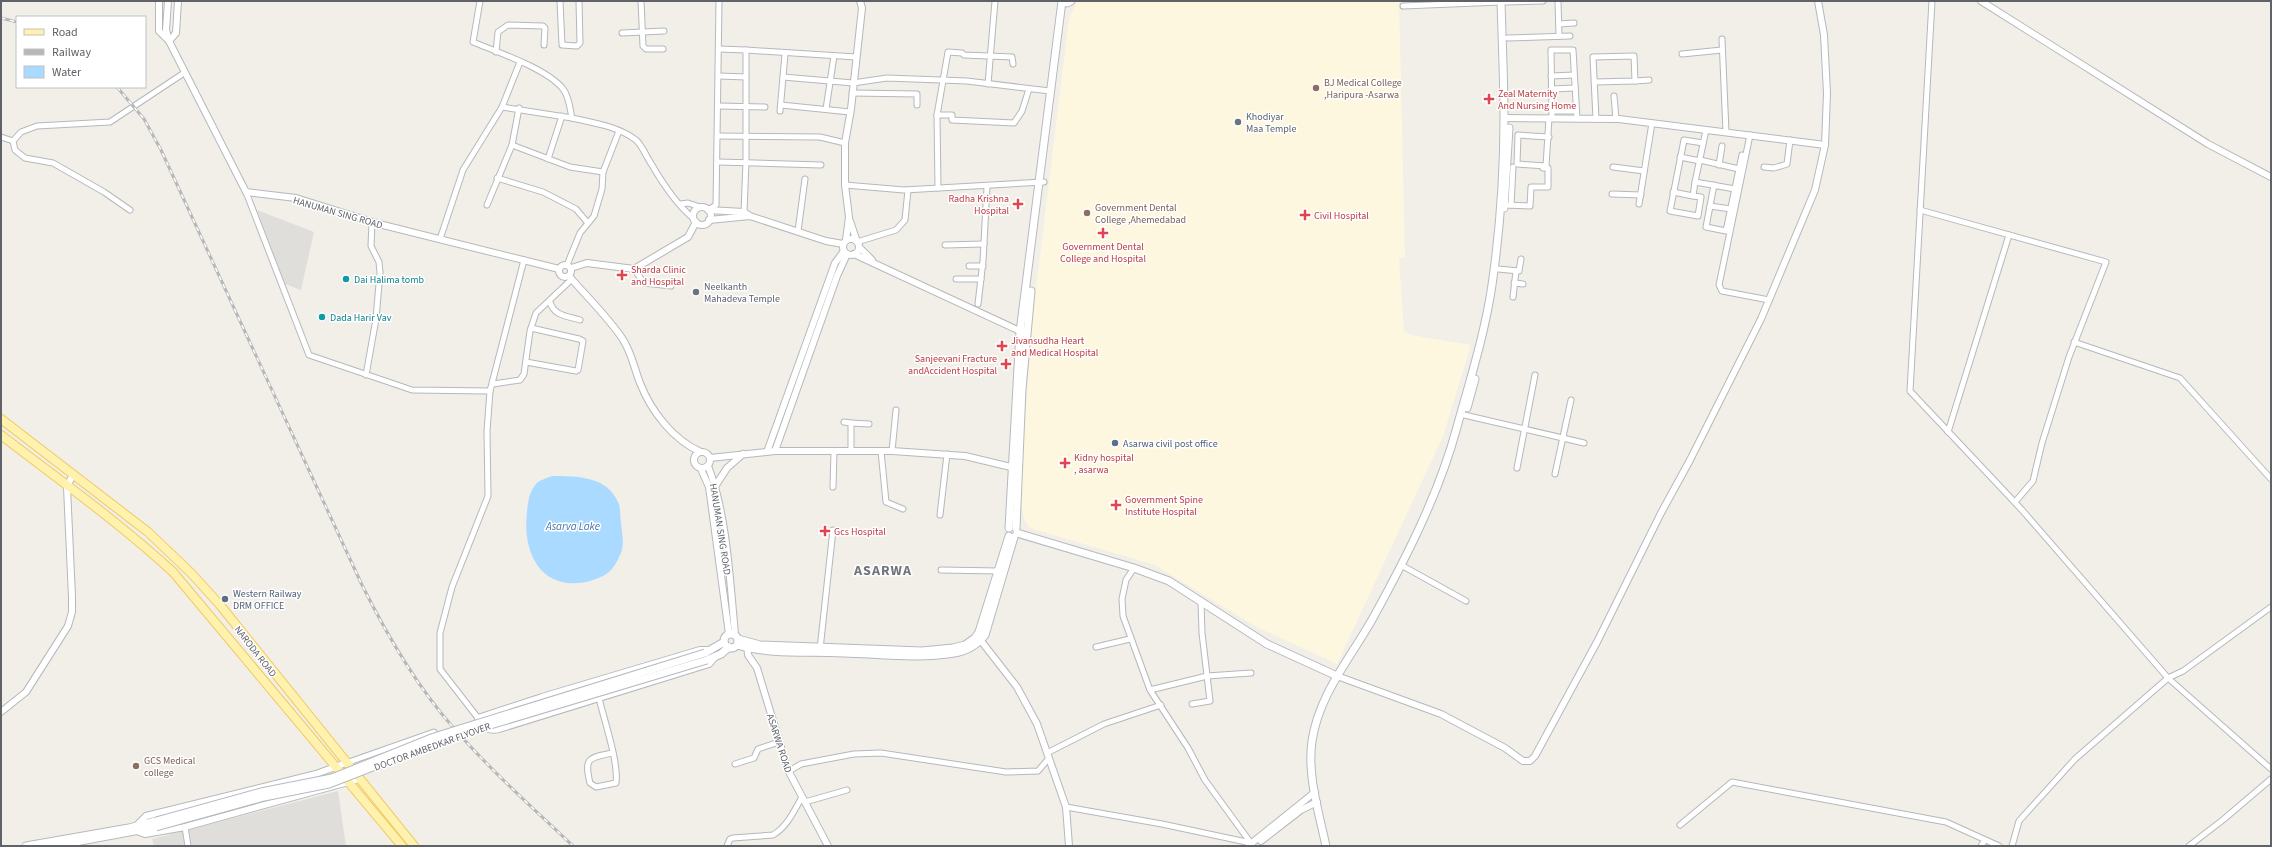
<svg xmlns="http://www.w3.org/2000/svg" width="2272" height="847" viewBox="0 0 2272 847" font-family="'Source Sans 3',sans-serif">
<rect width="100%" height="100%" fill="#f1efe8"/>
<!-- commercial -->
<polygon fill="#fef7e0" points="1077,1 1399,1 1405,257 1399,259 1404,331 1411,335 1471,345 1443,436 1337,664 1255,626 1155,565 1030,528 1024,519 1020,494 1032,322 1069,19"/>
<!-- industrial -->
<g fill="#e0deda">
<polygon points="257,210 314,232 301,290 285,284"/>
<polygon points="338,791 346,846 154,846 152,839"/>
</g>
<!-- water -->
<path fill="#aadaff" d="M552,476C576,476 607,476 618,502C621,508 620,517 621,523C622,534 625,545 620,555C613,571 607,576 590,581C542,593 522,554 527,512C528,502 529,492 536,484C539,480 548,478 552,476Z"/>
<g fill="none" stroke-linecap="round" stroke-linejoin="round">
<defs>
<g id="minor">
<path d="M480,1L473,42C497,52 548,69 563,89C569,96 570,109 572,118C594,123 617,126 636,140C642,145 647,158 652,165C663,184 676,204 693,218"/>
<polyline points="560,1 562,45 577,46 580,43 579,1"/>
<polyline points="641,1 643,46 646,49 663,49"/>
<polyline points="1558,1 1559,36"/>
<polyline points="1932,1 1910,391 2022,510 2168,678 2271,769"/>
<polyline points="1505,2 1543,1"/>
<polyline points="1403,6 1501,2"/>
<polyline points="1559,24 1574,23"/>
<polyline points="622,33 664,31"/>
<polyline points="1507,38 1570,36"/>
<polyline points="1722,39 1726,132"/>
<polyline points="719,49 746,50 746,162 744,212"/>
<polyline points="746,50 856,57"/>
<polyline points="496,52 498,32 508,25 543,26 545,28 544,45"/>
<polyline points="1682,54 1722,50"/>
<polyline points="719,76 746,77"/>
<polyline points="1551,76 1574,75"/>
<polyline points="783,77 853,83 887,78 967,81 1050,91"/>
<polyline points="1635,81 1649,80"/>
<polyline points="1594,82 1635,81 1634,56 1593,57 1596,119"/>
<polyline points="988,84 995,1"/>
<polyline points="1551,89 1575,88"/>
<polyline points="852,93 917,94 917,105"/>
<polyline points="1614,96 1616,119"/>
<polyline points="781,105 850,112"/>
<polyline points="718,106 765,107"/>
<polyline points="502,107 520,62"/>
<polyline points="519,108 512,145 570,167 603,172"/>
<polyline points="826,109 834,56"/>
<polyline points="780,111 785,54"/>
<polyline points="1552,111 1576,111"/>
<polyline points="937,115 952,115 952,120 1014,123 1022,111 1029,89"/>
<polyline points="1552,118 1551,50 1573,50 1577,119"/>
<polyline points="1706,130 1695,182 1735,189"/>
<polyline points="1750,135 1719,285 1722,291 1769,300"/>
<polyline points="718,136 820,137 845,143"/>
<polyline points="1,137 13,141 21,132 37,126 110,122 184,73"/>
<polyline points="1549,137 1518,135 1517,164 1546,166 1549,118"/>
<polyline points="13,141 15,150 25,158 53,163 104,192 130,210"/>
<polyline points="1680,157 1700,161"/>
<polyline points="548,159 562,116"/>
<polyline points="1700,160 1739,169"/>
<polyline points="718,162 821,165"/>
<polyline points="1719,165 1722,146"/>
<polyline points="1613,167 1644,171"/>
<polyline points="1764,167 1774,168 1787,164 1790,140"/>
<polyline points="497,178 543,192 576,209 587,222"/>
<polyline points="845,185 904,190 1044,182"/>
<polyline points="1714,185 1706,227 1726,231 1742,155"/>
<polyline points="938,188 937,115 948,52 962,53 964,55 1012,57 1013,64"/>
<polyline points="246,192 309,355 412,390 490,391"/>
<polyline points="1673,192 1693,196 1695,182"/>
<polyline points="1612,194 1641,195"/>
<polyline points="1693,196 1701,197 1698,216 1670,211 1684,140 1703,143"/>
<polyline points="681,204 688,203 700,207"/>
<polyline points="1639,204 1652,123"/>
<polyline points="487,205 512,145"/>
<polyline points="1504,205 1530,206 1531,187 1548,187 1548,168 1543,168"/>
<polyline points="1511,205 1513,167"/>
<polyline points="1710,206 1731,209"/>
<polyline points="708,210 716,205 719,1"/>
<polyline points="1920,210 2106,262 2069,357 2042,443 2033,481 2015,502"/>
<polyline points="798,231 805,179"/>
<polyline points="440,239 463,170 502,107 572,118"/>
<polyline points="857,242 896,230 905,220 908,190"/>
<polyline points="945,245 984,244"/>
<polyline points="567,265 580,233 594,216 602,189 603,172 619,131"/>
<polyline points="969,266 983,266"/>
<polyline points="634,269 644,283 671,286"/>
<polyline points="1498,269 1519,271 1521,259"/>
<polyline points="956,279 981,279"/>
<polyline points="1514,283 1523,284"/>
<polyline points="1513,297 1516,271"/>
<path d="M550,302C554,316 567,316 580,320"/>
<polyline points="978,304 983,261 987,187"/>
<polyline points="2074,342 2180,378 2271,479"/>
<polyline points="526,362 576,371 578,370 583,341 579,339 531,328"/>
<polyline points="366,375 376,319 380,272 379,262 371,246 372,222"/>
<polyline points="493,384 520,380 524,374 530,331 536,313 572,279"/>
<polyline points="1460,414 1584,443"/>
<polyline points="844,422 851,423"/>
<polyline points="1948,432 2009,235"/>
<polyline points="851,451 851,423 869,424"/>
<polyline points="881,451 886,502 903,509"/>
<polyline points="892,451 896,410"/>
<polyline points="1517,468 1535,375"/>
<polyline points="1555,474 1571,400"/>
<polyline points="833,487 834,451"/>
<polyline points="940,515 947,454"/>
<polyline points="1401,565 1466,601"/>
<polyline points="1134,568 1126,580 1122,599 1123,616 1150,690 1188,748 1205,780 1253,846"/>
<polyline points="941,570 998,571"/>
<polyline points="1096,647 1130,639"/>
<polyline points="820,649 833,530"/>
<polyline points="1150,690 1207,676 1251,673"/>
<path d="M599,698C604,720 619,763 616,783L596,787L590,783C584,758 588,758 612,753"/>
<polyline points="1192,704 1210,701 1202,633 1201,603"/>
<polyline points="478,718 440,669 440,633 452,587 488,496 487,431 490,391 524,260"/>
<polyline points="1047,753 1104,724 1161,705"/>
<polyline points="346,763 434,732"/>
<polyline points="735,764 754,758 758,749 779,742"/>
<polyline points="789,771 801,764 854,754 881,753 1006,772 1038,771 1049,758"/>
<polyline points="805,802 847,790"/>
<polyline points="1066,807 1162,824 1251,843"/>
<polyline points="1680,825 1732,782 1946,822 1999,846"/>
<polyline points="185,827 188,846"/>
<path d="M727,846L730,839L733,838L773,835C787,827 794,811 802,797"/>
<polyline points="1981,846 1985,840"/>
<polyline points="2012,846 2019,821 2075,759 2168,678 2183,671 2271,607"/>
<polyline points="2189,846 2224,819 2271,779"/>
</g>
<g id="tertiary">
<polyline points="159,1 159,31 169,41 176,33 178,1"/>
<polyline points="168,1 166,30 169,41 246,192 296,198 379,224 559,269"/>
<polyline points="1981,1 2208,144 2271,177"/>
<polyline points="1504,118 1619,119 1825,145"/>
<circle cx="702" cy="216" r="9"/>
<polyline points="708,210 744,212 750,216"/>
<polyline points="709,220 750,216 826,241 843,244"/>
<polyline points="850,221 857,242"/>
<circle cx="851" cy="247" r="8"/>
<polyline points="846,240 849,217 845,185 845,143 851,109 862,8 860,1"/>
<polyline points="859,247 872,260"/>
<polyline points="854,254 1024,333"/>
<circle cx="565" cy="271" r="6"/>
<polyline points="571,268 587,263 634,269 688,237 696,222"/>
<path d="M569,276C587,297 607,316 622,338C632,353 634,368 640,383C651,411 673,440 701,452"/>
<polyline points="775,451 837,276 847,254"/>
<circle cx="702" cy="460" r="8"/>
<polyline points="767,452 835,263 844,251"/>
<polyline points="710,458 775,451 892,451 965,456 1015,468"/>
<path d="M708,466C727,514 730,582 735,634"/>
<polyline points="701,469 709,487 729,634"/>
<polyline points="716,485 727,468 743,454"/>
<polyline points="978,637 1017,687 1037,724 1066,807 1069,846"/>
<polyline points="747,644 748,655 757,668 788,770 828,846"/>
<path d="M711,650H700L542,697L478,718C485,727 488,732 499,729L709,664L715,657"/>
<polyline points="1337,676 1441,714 1505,748 1523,761 1530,761 1535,756 1597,642 1661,513 1690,460 1761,319 1815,190 1825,145 1827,93 1824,35 1818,1"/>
<polyline points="1,712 26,692 68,626 72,612 72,597 67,487 73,474"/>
<polyline points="136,826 146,816 316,774 346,763"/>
<polyline points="137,831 145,834 185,827 359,779"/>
<polyline points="1261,841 1301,810 1317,802"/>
<polyline points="1248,846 1315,792"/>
</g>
<g id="secondary">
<polyline points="1062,1 1067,3 1071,1"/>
<polyline points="1504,208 1509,128"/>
<polyline points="1467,408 1475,379"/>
<polyline points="1009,528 1020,332 1062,1"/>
<polyline points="1016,528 1022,389 1031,291"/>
<polyline points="1017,533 1134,568 1169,581 1267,644 1337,676"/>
<circle cx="731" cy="641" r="7"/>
<polyline points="738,639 760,645 922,651 953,648 965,645 975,638 979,632 1009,536"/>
<path d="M737,645C771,655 809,651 844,653C880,654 918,659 954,653C967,651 977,645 985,635L1014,537"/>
<polyline points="705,653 724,642"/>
<polyline points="707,660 721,654 729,647"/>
<polyline points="26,846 129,828 156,821"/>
<polyline points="54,846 156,827"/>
<path d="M1326,846C1319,813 1307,775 1312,741C1319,694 1350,659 1373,618C1406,558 1439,494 1457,427C1470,380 1485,333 1492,285C1500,230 1504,172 1504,117C1504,78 1502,40 1501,1"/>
</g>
<g id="primary">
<polyline points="1,419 148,532 191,573 220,605 414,846"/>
<path d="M1,435C59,480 119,522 173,572L402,846"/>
</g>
</defs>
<!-- minor casing -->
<use href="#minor" stroke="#b5b8bc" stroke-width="7"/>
<!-- tertiary casing -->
<use href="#tertiary" stroke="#b5b8bc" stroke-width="8"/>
<!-- secondary casing -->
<use href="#secondary" stroke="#b6babf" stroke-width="9"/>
<!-- primary casing -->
<use href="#primary" stroke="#f2c960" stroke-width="10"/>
<!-- minor -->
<use href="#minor" stroke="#fff" stroke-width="5"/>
<!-- tertiary -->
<use href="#tertiary" stroke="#fff" stroke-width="6"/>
<!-- secondary -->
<use href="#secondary" stroke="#fff" stroke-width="7"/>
<!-- primary -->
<use href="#primary" stroke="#fff2af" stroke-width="8"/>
<defs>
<g id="rail">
<polyline points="1,18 17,22"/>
<path d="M117,87L144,119L161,150L362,585C387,635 415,684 452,726C489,769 532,807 573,846"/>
</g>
</defs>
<!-- rail casing -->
<use href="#rail" stroke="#b6b7b8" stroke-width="3"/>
<!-- rail -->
<use href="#rail" stroke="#fff" stroke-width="1.5" stroke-dasharray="4.5" stroke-linecap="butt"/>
<defs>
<g id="secondary-bridge">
<polyline points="156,821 261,792 332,778 434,737 705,653"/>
<polyline points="156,827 264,797 329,784 447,738 707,660"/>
</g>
</defs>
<!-- secondary-bridge casing -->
<use href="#secondary-bridge" stroke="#b6babf" stroke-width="9" stroke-linecap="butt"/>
<!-- secondary-bridge -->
<use href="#secondary-bridge" stroke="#fff" stroke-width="7"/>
</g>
<!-- markers -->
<g fill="#8d6e63" stroke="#fff" stroke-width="1.5">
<circle cx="1316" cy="88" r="4"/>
<circle cx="1087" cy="213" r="4"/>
<circle cx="136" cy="766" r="4"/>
</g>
<g fill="#e0444e" stroke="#fff" stroke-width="1.5">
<path d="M1487 93h4v4h4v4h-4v4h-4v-4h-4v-4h4z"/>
<path d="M1016 198h4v4h4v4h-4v4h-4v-4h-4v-4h4z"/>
<path d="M1303 209h4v4h4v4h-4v4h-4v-4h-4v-4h4z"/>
<path d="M1101 227h4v4h4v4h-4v4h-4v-4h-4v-4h4z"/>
<path d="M620 269h4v4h4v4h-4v4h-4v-4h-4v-4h4z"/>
<path d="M1000 340h4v4h4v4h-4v4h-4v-4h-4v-4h4z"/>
<path d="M1004 358h4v4h4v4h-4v4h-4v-4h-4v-4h4z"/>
<path d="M1063 457h4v4h4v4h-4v4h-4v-4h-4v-4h4z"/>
<path d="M1114 499h4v4h4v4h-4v4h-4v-4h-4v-4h4z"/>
<path d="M823 525h4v4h4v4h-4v4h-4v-4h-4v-4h4z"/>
</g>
<g fill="#6b7280" stroke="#fff" stroke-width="1.5">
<circle cx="1238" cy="122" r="4"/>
<circle cx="696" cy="292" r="4"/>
</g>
<g fill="#0f9aa8" stroke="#fff" stroke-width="1.5">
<circle cx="346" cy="279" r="4"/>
<circle cx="322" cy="317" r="4"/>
</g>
<g fill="#5c6f8a" stroke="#fff" stroke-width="1.5">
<circle cx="1115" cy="443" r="4"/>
<circle cx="225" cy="599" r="4"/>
</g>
<g text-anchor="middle" stroke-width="3" stroke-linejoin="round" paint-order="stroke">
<!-- education labels -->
<g font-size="10" fill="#785e54" stroke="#fff" text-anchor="start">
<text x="1324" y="86">BJ Medical College<tspan x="1324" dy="12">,Haripura -Asarwa</tspan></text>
<text x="1095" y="211">Government Dental<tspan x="1095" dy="12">College ,Ahemedabad</tspan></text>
<text x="144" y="764">GCS Medical<tspan x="144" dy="12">college</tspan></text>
</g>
<!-- health labels -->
<g font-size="10" fill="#be3a42" stroke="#fff" text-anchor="start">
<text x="1498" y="97">Zeal Maternity<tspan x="1498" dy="12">And Nursing Home</tspan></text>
<text x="1009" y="202" text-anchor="end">Radha Krishna<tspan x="1009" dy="12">Hospital</tspan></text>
<text x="1314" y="219">Civil Hospital</text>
<text x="1103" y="250" text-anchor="middle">Government Dental<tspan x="1103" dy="12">College and Hospital</tspan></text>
<text x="631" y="273">Sharda Clinic<tspan x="631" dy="12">and Hospital</tspan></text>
<text x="1011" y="344">Jivansudha Heart<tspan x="1011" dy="12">and Medical Hospital</tspan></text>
<text x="997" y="362" text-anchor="end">Sanjeevani Fracture<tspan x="997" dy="12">andAccident Hospital</tspan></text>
<text x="1074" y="461">Kidny hospital<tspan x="1074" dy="12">, asarwa</tspan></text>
<text x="1125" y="503">Government Spine<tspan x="1125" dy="12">Institute Hospital</tspan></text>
<text x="834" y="535">Gcs Hospital</text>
</g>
<!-- worship labels -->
<g font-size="10" fill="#5b616d" stroke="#fff" text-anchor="start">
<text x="1246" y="120">Khodiyar<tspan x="1246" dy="12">Maa Temple</tspan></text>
<text x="704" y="290">Neelkanth<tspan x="704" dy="12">Mahadeva Temple</tspan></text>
</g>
<!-- street labels -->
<g font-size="10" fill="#5f6368" stroke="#fff">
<text transform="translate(338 212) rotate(16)" y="4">HANUMAN SING ROAD</text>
<text transform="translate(721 529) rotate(81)" y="4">HANUMAN SING ROAD</text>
<text transform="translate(256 651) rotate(52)" y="4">NARODA ROAD</text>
<text transform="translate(780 743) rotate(72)" y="4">ASARWA ROAD</text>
<text transform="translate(432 746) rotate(-20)" y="4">DOCTOR AMBEDKAR FLYOVER</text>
</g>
<!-- culture labels -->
<g font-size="10" fill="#0d838f" stroke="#fff" text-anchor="start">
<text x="354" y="283">Dai Halima tomb</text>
<text x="330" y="321">Dada Harir Vav</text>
</g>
<!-- service labels -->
<g font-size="10" fill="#4e5e75" stroke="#fff" text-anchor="start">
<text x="1123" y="447">Asarwa civil post office</text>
<text x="233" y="597">Western Railway<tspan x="233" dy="12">DRM OFFICE</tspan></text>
</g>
<!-- water labels -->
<g font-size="11" font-style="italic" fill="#4174aa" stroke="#fff">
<text x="573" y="530">Asarva Lake</text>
</g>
<!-- district labels -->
<g font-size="14" font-weight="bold" letter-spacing="1" fill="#70757a" stroke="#fff">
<text x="883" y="575">ASARWA</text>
</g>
</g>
<!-- border -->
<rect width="2272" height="847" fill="none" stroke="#5f6368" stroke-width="4"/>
<!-- legend -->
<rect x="16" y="16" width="130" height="72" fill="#ffffff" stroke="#bfc1c3"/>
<rect x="24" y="29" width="20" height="6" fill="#fff2af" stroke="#bfc1c3"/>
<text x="52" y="36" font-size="12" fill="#5f6368">Road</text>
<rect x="24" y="49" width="20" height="6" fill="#b6b7b8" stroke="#bfc1c3"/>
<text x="52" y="56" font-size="12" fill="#5f6368">Railway</text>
<rect x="24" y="66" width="20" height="12" fill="#aadaff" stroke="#bfc1c3"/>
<text x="52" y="76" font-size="12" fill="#5f6368">Water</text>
</svg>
